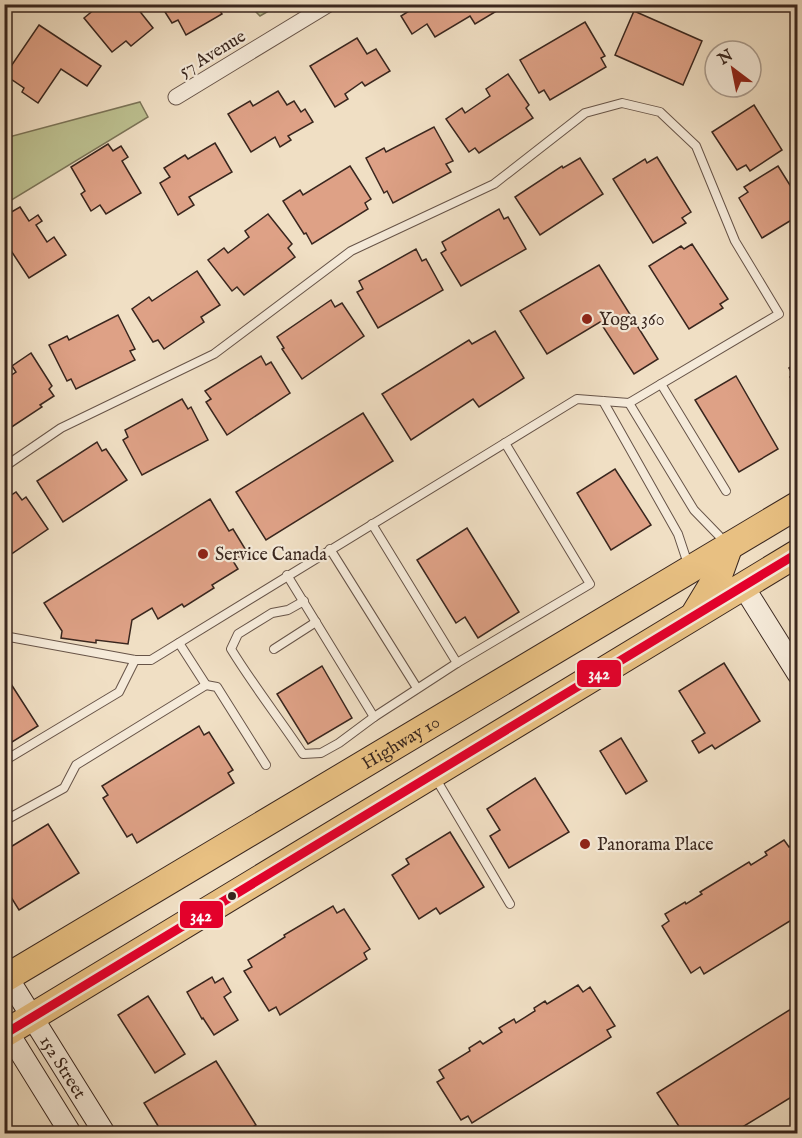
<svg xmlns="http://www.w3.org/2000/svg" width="802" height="1138" viewBox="0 0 802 1138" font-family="'IM FELL English',serif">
<rect width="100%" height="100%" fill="#f0dfc4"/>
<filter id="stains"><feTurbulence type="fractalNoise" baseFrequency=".00333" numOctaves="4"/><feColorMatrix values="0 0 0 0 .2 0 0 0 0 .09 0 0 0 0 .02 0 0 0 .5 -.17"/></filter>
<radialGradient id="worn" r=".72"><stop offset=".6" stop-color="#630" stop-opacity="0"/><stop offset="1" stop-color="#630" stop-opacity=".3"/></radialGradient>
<!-- green -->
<g fill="#bdc191" stroke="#7b7458" stroke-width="1.5">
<polygon points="249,5 279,5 260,16"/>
<polygon points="140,102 148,117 5,204 5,138"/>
</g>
<!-- building -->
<g fill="#dea186" stroke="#39261e" stroke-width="1.5">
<polygon points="101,4 134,4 153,28 131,46 126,41 112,52 84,18"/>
<polygon points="172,4 216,4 222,14 186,35 178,20 172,23 165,12 174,7"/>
<polygon points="420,4 497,4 500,9 475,24 470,16 435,37 427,24 412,34 401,16"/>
<polygon points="634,11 702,41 683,85 615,55"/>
<polygon points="585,22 605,56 601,58 606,67 550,100 544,90 539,93 520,60"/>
<polygon points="39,25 101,66 87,86 61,69 38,103 22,92 24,88 5,75"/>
<polygon points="357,38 367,54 376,49 390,71 365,86 362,82 345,94 348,99 335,107 310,66"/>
<polygon points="508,74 529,105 526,108 533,118 479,153 475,148 469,152 446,119 462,108 465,113 490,96 486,89"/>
<polygon points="278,91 287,105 294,101 301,112 305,109 313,122 288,136 291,140 280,147 275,137 251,152 228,114 250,101 253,106"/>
<polygon points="754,105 782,150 750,171 746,165 737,170 712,132"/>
<polygon points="434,127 453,161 446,164 451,172 393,203 387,191 384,193 366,158 384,148 386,152"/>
<polygon points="215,143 232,172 189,197 194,205 178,215 160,183 170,177 164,168 185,155 188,159"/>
<polygon points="108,144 113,151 121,146 128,157 122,161 141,193 106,214 100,205 91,211 81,194 85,191 71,167"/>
<polygon points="657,157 691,212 682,218 686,223 653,243 613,179 645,159 647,163"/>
<polygon points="580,158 603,194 540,235 515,197 562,166 563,168"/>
<polygon points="350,166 371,199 365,203 368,209 312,244 306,233 304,234 283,201 300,190 303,195"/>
<polygon points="778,166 798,198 798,216 762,238 739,198 748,192 744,187"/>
<polygon points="20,207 29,221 38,215 42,221 36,225 47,242 54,237 66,255 29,278 4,240 4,208 8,214"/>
<polygon points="499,209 504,219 508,217 526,249 461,286 441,253 446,250 442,242"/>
<polygon points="268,214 292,244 288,248 295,257 244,295 237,287 232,291 208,260 224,248 228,253 249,237 245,231"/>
<polygon points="692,244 728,299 720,304 723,308 689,329 649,266 681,246 684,249"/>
<polygon points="416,249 422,261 426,259 443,290 378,328 357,292 363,289 359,281"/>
<polygon points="599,265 658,359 634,374 600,322 547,354 520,311"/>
<polygon points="197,271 220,305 201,317 204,322 164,349 158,340 153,342 132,309 149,297 152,301"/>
<polygon points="331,300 335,307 342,303 364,336 302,379 282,349 284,348 277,337"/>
<polygon points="118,315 135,349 130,351 135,360 76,389 71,379 67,381 49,345 67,336 69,340"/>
<polygon points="495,331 524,378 479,407 473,399 411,440 382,394 469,340 472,344"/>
<polygon points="31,353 52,386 49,389 54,396 40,405 42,407 4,432 4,380 16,372 12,366"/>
<polygon points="261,356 266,365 271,362 290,393 227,435 206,402 211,399 205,391"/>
<polygon points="798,362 798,389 790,377 793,375 789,368"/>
<polygon points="736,376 778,449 739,472 695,400"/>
<polygon points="182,399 188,409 191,407 208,440 142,475 123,440 128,437 125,430"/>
<polygon points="363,413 393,461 266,540 236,492"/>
<polygon points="97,442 102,451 106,449 127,480 63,522 37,481"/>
<polygon points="615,469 651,525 611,550 577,493"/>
<polygon points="16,492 22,500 26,497 48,529 4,559 4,500"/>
<polygon points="210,499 229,531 233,529 247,552 233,561 238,569 212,585 214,588 184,607 182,604 158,619 152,608 132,620 128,644 96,640 96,643 61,638 62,631 44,603"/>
<polygon points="467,528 519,612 478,638 465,617 456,623 417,560"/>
<polygon points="724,663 760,721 715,749 712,745 699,753 692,741 705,733 679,691"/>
<polygon points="322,666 352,718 308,744 277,694"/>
<polygon points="11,684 38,726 4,747 4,688"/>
<polygon points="199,726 204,735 209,732 233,770 228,773 234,783 137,843 132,834 127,837 103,798 108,795 102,786"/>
<polygon points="621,738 647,781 626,794 600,751"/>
<polygon points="535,778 569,832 509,868 490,836 500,830 487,809"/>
<polygon points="48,824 79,873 19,910 4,886 4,851"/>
<polygon points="450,832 484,887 440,914 436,908 419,919 392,875 409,864 406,859"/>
<polygon points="784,840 789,847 796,843 798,845 798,916 704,974 700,967 691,973 662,926 669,921 665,914 685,902 686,904 702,894 700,892 749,862 751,865 767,855 765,852"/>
<polygon points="333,906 337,913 344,909 370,949 364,953 367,959 280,1015 276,1007 269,1011 244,971 252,967 248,960 285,937 284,935"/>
<polygon points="212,977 215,983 223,978 231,992 224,997 238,1020 214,1035 203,1018 202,1019 187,992"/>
<polygon points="578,985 583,992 590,987 615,1026 607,1030 611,1037 472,1123 468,1116 461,1120 437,1082 444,1078 439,1070 470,1051 469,1048 480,1041 483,1044 502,1032 499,1028 514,1019 516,1023 535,1011 534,1008 545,1001 547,1004"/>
<polygon points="148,996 185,1054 155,1073 118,1015"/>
<polygon points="791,1009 798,1020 798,1093 731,1134 684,1134 657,1093"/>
<polygon points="216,1061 256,1125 241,1134 166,1134 162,1127 160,1129 144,1103"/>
</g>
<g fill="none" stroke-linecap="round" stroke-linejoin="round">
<defs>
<g id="lane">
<polyline points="661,384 726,491"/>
<polyline points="603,401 678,534 688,564"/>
<polyline points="629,403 694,510 726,543"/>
<polyline points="4,467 61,428 214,354 351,251 494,184 585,113 622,103 660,112 696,146 735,241 779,314 629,403 577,399 151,660 135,660 4,636"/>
<polyline points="372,524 457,663"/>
<polyline points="330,549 417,688"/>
<polyline points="287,575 374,717"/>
<path d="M304,601L288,610L272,613L238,634L231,649C253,685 279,718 303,754L321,753L339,743L374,717L457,663L590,584L505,443"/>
<polyline points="274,649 316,622"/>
<polyline points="206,685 217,687 266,765"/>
<polyline points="4,761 119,692 135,660"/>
<polyline points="436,779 510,904"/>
<polyline points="4,821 64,788 76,765 206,685 179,643"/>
</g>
<polyline id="street" points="176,97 329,4"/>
<g id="secondary">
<polyline points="743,586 798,674"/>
<path id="s1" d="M4,972L105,1134"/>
<polyline points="4,1026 71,1134"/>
</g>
<g id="highway">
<polyline points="696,612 719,574 729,546"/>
<path id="s2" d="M4,979L798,505"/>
<polyline points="4,1034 798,553"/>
</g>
</defs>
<!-- lane casing -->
<use href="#lane" stroke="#675448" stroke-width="10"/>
<!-- street casing -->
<use href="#street" stroke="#675448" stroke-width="17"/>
<!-- secondary casing -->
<use href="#secondary" stroke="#39261e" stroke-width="23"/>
<!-- highway casing -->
<use href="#highway" stroke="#39261e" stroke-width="29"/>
<!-- lane -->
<use href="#lane" stroke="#f5ead9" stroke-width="8"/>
<!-- street -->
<use href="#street" stroke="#f5ead9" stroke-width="15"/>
<!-- secondary -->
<use href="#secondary" stroke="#f5ead9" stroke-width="21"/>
<!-- highway -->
<use href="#highway" stroke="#e8c082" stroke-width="27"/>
<defs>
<polyline id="bus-1" points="4,1027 8,1032 798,553"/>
</defs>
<!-- bus-1 casing -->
<use href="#bus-1" stroke="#f5ead9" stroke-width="14"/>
<!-- bus-1 -->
<use href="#bus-1" stroke="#e4002b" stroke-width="9"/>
</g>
<!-- markers -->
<g fill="#8f2418" stroke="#f5ead9" stroke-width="2">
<circle cx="587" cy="319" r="6"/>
<circle cx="203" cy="554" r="6"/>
<circle cx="585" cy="844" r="6"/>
</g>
<circle fill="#39261e" stroke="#f5ead9" stroke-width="2" cx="232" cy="896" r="5"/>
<g text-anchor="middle" stroke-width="4.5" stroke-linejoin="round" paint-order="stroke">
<!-- street labels -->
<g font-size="18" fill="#39261e" stroke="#f5ead9">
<text transform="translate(212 53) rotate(-31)" y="6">57 Avenue</text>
<text dy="6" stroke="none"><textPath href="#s2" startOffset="462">Highway 10</textPath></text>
<text dy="6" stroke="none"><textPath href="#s1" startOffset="112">152 Street</textPath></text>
</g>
<!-- poi labels -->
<g font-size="18" fill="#39261e" stroke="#f5ead9" text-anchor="start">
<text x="599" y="325">Yoga 360</text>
<text x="215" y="560">Service Canada</text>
<text x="597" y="850">Panorama Place</text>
</g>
</g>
<g stroke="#f5ead9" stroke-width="2">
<rect x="576" y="659" width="46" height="29" rx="6" fill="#e4002b"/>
<rect x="179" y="900" width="45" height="29" rx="6" fill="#e4002b"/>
</g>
<g font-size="16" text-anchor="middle" font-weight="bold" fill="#fff">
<text x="599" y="679">342</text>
<text x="201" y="921">342</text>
</g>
<!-- margin -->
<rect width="802" height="1138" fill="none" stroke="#f0dfc4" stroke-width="24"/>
<rect x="6" y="6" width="790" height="1126" fill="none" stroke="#39261e" stroke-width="3"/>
<rect x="12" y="12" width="778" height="1114" fill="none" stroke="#39261e" stroke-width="1.5"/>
<!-- north arrow -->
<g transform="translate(733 69) rotate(328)"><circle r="28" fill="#f5ead9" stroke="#aa9c8e" stroke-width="1.5"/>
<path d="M0-4.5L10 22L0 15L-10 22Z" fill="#8f2418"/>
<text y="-9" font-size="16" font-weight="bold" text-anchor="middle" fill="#39261e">N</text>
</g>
<rect width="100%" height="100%" filter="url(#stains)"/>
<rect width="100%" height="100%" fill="url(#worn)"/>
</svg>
